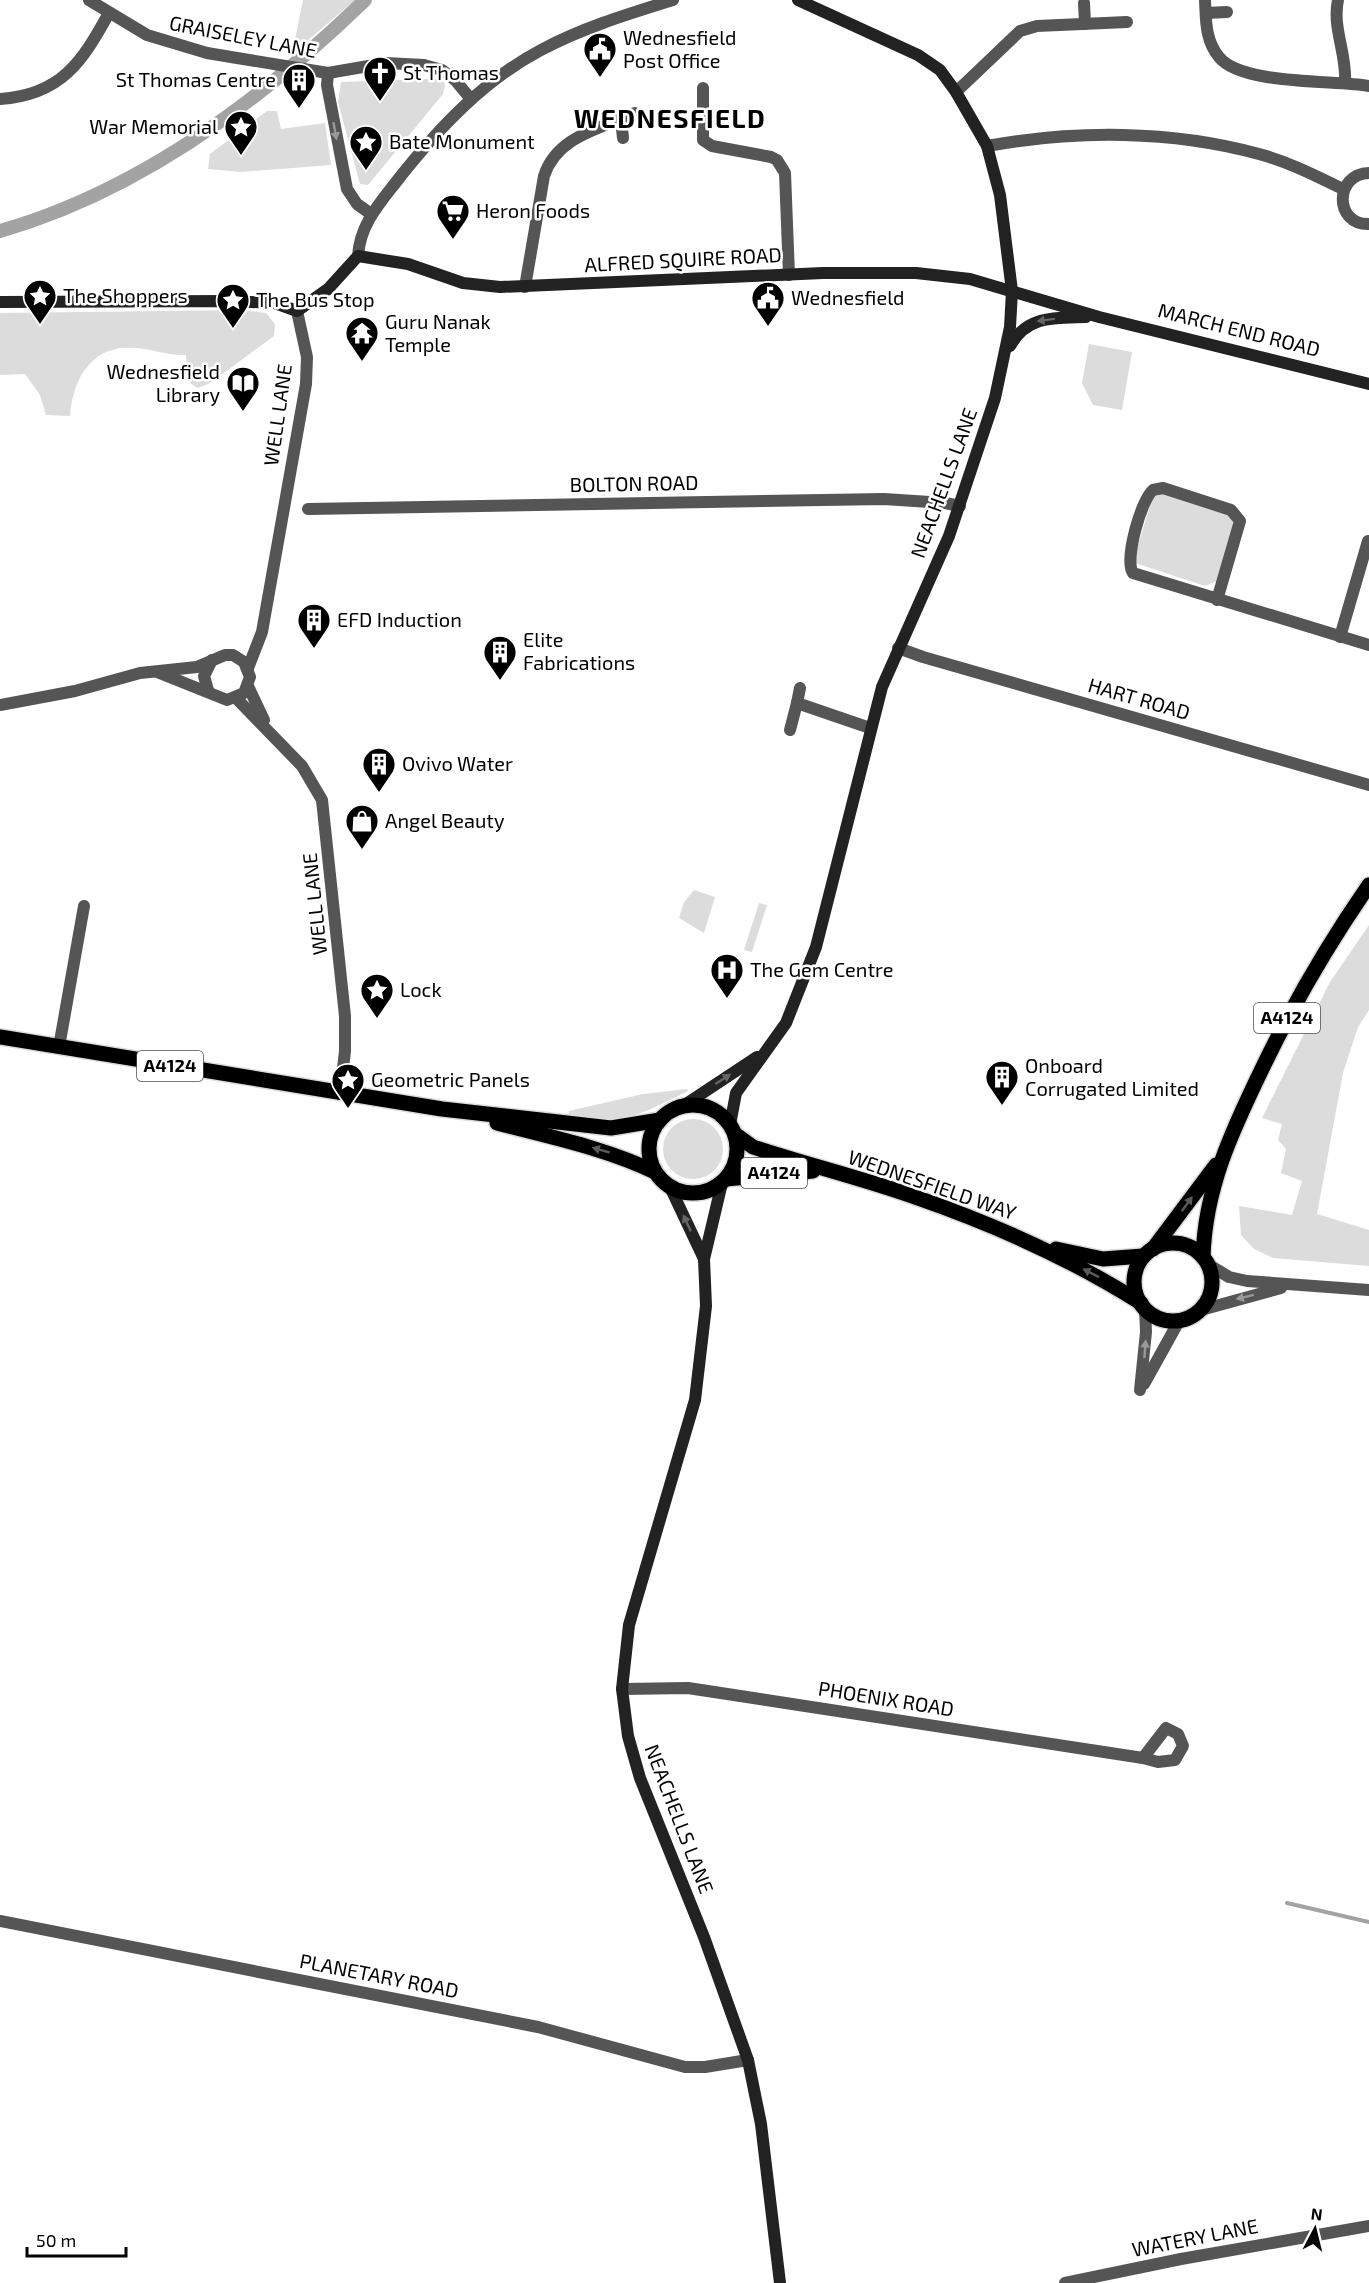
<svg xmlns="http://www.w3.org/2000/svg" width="1369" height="2283" viewBox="0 0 1369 2283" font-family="'Exo 2',sans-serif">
<rect width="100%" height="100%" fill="#fff"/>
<!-- green -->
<g fill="#dcdcdc">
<polygon points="303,0 355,0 292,54"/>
<polygon points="429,79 442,79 445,85 443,94 368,185 360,184 338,102 341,82"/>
<polygon points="267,111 277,111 281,129 325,123 331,165 241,172 208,169 210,154"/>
<path d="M240,310L266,313L275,324L274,336L210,383L198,388C183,382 187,368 186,355C168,356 153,349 135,348C92,344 73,378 70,416L46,415L40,395L25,374L0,375V313Z"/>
<polygon points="1089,344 1132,352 1122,410 1093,405 1082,383"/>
<polygon points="1164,494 1230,515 1234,525 1217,581 1205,586 1135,563 1135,554 1153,497"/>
<polygon points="694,890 715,897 704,933 679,918 684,902"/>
<polygon points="759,903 767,905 752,952 744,950"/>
<polygon points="1369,925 1369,1010 1358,1027 1343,1073 1317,1214 1369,1230 1369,1266 1273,1258 1254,1249 1241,1235 1239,1206 1292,1215 1302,1181 1281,1173 1286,1149 1278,1140 1282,1124 1262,1118 1330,982"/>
<path d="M687,1089L688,1091C636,1117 627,1123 568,1117L569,1111L643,1094Z"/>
<circle cx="693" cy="1149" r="30"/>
</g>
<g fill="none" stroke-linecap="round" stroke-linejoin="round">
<!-- stream -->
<polyline stroke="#a3a3a3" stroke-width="4" points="1287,1903 1369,1922"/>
<!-- canal -->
<path stroke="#a3a3a3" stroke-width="14" d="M0,231C140,191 262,100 365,0"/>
<defs>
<g id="primary">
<polyline points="0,1037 442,1109 611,1128 660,1120"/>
<circle cx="693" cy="1149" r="44"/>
<path d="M497,1123C550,1137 605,1148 655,1172"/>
<path d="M735,1134L753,1147C807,1165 862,1178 915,1197C993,1224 1070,1258 1141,1303"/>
<polyline points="726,1179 813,1171"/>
<circle cx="1173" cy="1282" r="39"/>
<polyline points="1056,1249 1103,1259 1143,1256"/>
<polyline points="1153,1249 1216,1165"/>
<path d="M1203,1257C1205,1188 1232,1131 1261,1071C1292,1006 1328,944 1369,885"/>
</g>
</defs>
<!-- primary casing -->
<use href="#primary" stroke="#dbdbdb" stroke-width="18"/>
<!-- street -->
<g stroke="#555" stroke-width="12">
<polyline points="89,0 147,35 207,53 328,73 386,63 424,65 442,70 455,80 470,98"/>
<path d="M1205,0C1206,20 1205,40 1219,57C1241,85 1333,80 1369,86"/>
<path d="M1338,0C1332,28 1347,54 1345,82"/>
<polyline points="1084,3 1085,24"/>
<polyline points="1206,13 1227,12"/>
<polyline points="328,73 327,85 347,189 357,204 371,214"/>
<polyline points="703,88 703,140 712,146 771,157 777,160 785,173 789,275"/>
<polyline points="956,92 1020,31 1037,26 1127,22"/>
<path d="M0,99C61,95 82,62 109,13"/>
<polyline points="621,119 623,138"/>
<path d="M987,146C1076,130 1171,130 1259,154C1289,162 1316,176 1343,189"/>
<path d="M1369,173C1334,174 1334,225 1369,224"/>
<path d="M358,256C360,223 381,202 400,177C439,128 484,80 541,50C582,28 628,14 673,0"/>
<path d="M525,287L544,176C557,136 600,129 635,113"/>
<polyline points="308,509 884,499 945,503 960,506"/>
<path d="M1217,600L1240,521L1231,510L1163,488L1153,490C1141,500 1124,560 1133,573L1369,645"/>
<polyline points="1340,637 1368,541"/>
<polyline points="898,648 923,657 1369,785"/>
<polyline points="248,668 262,632 306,384 307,357 297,311"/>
<polyline points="248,686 264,720"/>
<polyline points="208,690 204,676 212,660"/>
<polyline points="236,698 302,766 322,800 345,1016 345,1051 340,1094"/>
<polyline points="797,703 800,688"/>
<polyline points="0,705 75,691 140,673 197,667 225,655 233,655 244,662 250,677 244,693 227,700 157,672"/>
<polyline points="790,730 797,703 870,728"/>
<polyline points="59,1047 84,906"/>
<polyline points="1209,1265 1229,1277 1247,1281 1369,1290"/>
<polyline points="1201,1310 1281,1288"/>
<polyline points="1144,1384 1179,1321"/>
<polyline points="1140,1390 1146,1332 1145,1307"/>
<polyline points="622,1689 688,1688 1143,1758"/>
<polygon points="1166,1728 1178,1734 1183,1746 1175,1760 1158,1762 1143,1758"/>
<polyline points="0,1921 538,2027 685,2067 705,2067 748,2060"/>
<polyline points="1065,2283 1181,2259 1369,2226"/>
</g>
<!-- secondary -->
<g stroke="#222" stroke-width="12">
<polyline points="0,302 230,301 275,303 297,311 328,289 358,256 408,264 463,283 500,287 823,273 916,273 970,279 1099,317 1369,384"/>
<path d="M1010,346C1027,315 1055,318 1086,317"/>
<polyline points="683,1106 757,1057"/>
<polyline points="730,1125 736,1093 786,1023 816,947 882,687 949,536 995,398 1010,327 1012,291 1000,195 987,146 956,92 940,70 918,55 798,0"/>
<polyline points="722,1183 704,1259 706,1306 695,1400 629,1625 622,1689 628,1736 640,1778 704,1937 748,2060 761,2124 780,2283"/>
<polyline points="670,1187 704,1259"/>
</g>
<!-- primary -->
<use href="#primary" stroke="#000" stroke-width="15"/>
</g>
<!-- one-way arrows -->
<defs><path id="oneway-solid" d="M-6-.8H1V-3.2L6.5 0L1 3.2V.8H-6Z" transform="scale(1.5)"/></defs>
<g fill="#999">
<use href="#oneway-solid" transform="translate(335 131) rotate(80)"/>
<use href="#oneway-solid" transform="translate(1245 1297) rotate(166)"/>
<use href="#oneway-solid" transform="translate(1145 1349) rotate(-86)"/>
</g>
<g fill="#646464">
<use href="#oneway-solid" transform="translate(1046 320) rotate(173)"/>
<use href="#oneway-solid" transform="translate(723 1079) rotate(-33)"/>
<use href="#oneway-solid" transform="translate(687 1223) rotate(-115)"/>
</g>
<g fill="#595959">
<use href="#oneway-solid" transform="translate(601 1150) rotate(-164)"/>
<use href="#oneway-solid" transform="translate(1187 1204) rotate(-54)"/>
<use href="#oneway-solid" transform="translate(1091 1273) rotate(-153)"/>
</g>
<!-- icons -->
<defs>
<symbol id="civic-pin" viewBox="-11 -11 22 30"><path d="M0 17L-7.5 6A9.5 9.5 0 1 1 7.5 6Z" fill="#000" stroke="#fff"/><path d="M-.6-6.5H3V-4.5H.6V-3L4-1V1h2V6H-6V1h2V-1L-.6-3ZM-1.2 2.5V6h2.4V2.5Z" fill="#fff"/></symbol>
<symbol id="church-pin" viewBox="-11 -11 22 30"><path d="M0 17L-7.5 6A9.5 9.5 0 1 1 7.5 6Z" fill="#000" stroke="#fff"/><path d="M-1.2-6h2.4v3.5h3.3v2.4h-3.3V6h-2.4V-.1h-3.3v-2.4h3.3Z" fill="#fff"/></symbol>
<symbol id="building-pin" viewBox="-11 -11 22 30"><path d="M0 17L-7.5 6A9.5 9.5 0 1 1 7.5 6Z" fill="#000" stroke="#fff"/><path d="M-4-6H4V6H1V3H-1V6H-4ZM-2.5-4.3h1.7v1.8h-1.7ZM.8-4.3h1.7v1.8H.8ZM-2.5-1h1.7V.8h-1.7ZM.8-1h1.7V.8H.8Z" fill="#fff"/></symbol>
<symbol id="sight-pin" viewBox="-11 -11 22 30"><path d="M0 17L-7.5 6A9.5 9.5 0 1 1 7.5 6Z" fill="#000" stroke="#fff"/><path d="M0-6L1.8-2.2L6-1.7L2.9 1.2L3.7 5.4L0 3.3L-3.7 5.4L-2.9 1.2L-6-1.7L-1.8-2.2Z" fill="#fff"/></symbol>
<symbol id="supermarket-pin" viewBox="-11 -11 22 30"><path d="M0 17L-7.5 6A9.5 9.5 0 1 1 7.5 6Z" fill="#000" stroke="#fff"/><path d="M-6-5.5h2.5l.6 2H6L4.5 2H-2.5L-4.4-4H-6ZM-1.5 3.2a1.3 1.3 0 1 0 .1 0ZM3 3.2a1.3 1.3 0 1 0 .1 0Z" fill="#fff"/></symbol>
<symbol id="temple-pin" viewBox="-11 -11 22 30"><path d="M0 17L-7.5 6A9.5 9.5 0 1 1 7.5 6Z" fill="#000" stroke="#fff"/><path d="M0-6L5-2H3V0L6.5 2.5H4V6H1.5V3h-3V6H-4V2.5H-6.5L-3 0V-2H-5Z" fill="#fff"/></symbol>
<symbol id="library-pin" viewBox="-11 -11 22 30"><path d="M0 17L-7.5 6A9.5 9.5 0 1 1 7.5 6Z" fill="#000" stroke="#fff"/><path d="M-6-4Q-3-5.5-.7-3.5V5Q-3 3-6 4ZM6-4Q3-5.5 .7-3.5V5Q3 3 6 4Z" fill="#fff"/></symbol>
<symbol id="shop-pin" viewBox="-11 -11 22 30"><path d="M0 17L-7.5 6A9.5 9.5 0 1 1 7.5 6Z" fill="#000" stroke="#fff"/><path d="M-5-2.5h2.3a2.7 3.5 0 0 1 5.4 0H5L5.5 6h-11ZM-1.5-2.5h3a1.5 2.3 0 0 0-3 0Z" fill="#fff"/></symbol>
<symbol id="hospital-pin" viewBox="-11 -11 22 30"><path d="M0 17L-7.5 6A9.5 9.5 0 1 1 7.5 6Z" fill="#000" stroke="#fff"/><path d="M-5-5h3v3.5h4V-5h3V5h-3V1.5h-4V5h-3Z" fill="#fff"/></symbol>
</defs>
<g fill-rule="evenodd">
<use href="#civic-pin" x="581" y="30" width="38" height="52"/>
<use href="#church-pin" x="361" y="54" width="38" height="52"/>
<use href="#building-pin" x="280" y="61" width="38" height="52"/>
<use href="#sight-pin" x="222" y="108" width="38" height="52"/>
<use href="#sight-pin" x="347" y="123" width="38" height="52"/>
<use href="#supermarket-pin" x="434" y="192" width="38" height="52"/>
<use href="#sight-pin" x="21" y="277" width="38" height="52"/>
<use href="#civic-pin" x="749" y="279" width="38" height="52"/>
<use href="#sight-pin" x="214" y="281" width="38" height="52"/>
<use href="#temple-pin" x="343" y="314" width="38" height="52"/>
<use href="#library-pin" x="224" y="364" width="38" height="52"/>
<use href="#building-pin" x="295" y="601" width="38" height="52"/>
<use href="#building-pin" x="481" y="633" width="38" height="52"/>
<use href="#building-pin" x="360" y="745" width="38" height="52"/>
<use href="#shop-pin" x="343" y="802" width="38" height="52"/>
<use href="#hospital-pin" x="708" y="951" width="38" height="52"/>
<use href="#sight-pin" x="358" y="971" width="38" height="52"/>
<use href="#building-pin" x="983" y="1058" width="38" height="52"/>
<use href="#sight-pin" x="329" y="1061" width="38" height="52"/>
</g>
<g text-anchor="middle" stroke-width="5" stroke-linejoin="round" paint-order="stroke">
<!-- shield labels -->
<g fill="#fff" stroke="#4c4c4c" stroke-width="1.5">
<rect x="1254" y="1003" width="66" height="30" rx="4.5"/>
<rect x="137" y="1051" width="66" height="30" rx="4.5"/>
<rect x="741" y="1158" width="66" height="30" rx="4.5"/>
</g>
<g font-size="18" font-weight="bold" fill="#000">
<text x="1287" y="1024">A4124</text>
<text x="170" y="1072">A4124</text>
<text x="774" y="1179">A4124</text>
</g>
<!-- street labels -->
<g font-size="20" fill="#000" stroke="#fff">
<text transform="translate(243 37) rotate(11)" y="7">GRAISELEY LANE</text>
<text transform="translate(683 260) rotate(-3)" y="7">ALFRED SQUIRE ROAD</text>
<text transform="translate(1239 330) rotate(14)" y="7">MARCH END ROAD</text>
<text transform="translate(278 415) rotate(-82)" y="7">WELL LANE</text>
<text transform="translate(944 483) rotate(-70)" y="7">NEACHELLS LANE</text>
<text transform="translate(634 484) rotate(-1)" y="7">BOLTON ROAD</text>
<text transform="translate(1139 699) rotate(16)" y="7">HART ROAD</text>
<text transform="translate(315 904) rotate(-96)" y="7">WELL LANE</text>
<text transform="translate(932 1185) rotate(19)" y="7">WEDNESFIELD WAY</text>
<text transform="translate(886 1699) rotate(9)" y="7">PHOENIX ROAD</text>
<text transform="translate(679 1819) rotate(69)" y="7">NEACHELLS LANE</text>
<text transform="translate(379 1976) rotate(11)" y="7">PLANETARY ROAD</text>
<text transform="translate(1195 2238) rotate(-11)" y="7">WATERY LANE</text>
</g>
<!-- poi labels -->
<g font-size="20" fill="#000" stroke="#fff" text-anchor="start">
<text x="623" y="45">Wednesfield<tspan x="623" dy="23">Post Office</tspan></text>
<text x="403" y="80">St Thomas</text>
<text x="276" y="87" text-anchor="end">St Thomas Centre</text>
<text x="218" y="134" text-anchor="end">War Memorial</text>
<text x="389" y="149">Bate Monument</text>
<text x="476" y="218">Heron Foods</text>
<text x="63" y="303">The Shoppers</text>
<text x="791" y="305">Wednesfield</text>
<text x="256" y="307">The Bus Stop</text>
<text x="385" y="329">Guru Nanak<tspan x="385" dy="23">Temple</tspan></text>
<text x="220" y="379" text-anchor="end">Wednesfield<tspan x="220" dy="23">Library</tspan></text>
<text x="337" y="627">EFD Induction</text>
<text x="523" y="647">Elite<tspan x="523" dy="23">Fabrications</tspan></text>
<text x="402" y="771">Ovivo Water</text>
<text x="385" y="828">Angel Beauty</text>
<text x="750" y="977">The Gem Centre</text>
<text x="400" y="997">Lock</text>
<text x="1025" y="1073">Onboard<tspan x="1025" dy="23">Corrugated Limited</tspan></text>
<text x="371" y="1087">Geometric Panels</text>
</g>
<!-- district labels -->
<g font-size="26" font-weight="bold" letter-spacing="1.5" fill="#000" stroke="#fff">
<text x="670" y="128">WEDNESFIELD</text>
</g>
</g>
<!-- north arrow -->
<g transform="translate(1315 2229) rotate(7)" stroke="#ffffff" stroke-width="4.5" paint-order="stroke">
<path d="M0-4.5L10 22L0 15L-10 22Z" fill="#000000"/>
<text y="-9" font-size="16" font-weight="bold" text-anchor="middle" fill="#000000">N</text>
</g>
<!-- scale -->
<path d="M27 2247v9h99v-9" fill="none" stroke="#000000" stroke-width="3"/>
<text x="36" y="2247" font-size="18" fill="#000000" stroke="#ffffff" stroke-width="4.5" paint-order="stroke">50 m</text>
</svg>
